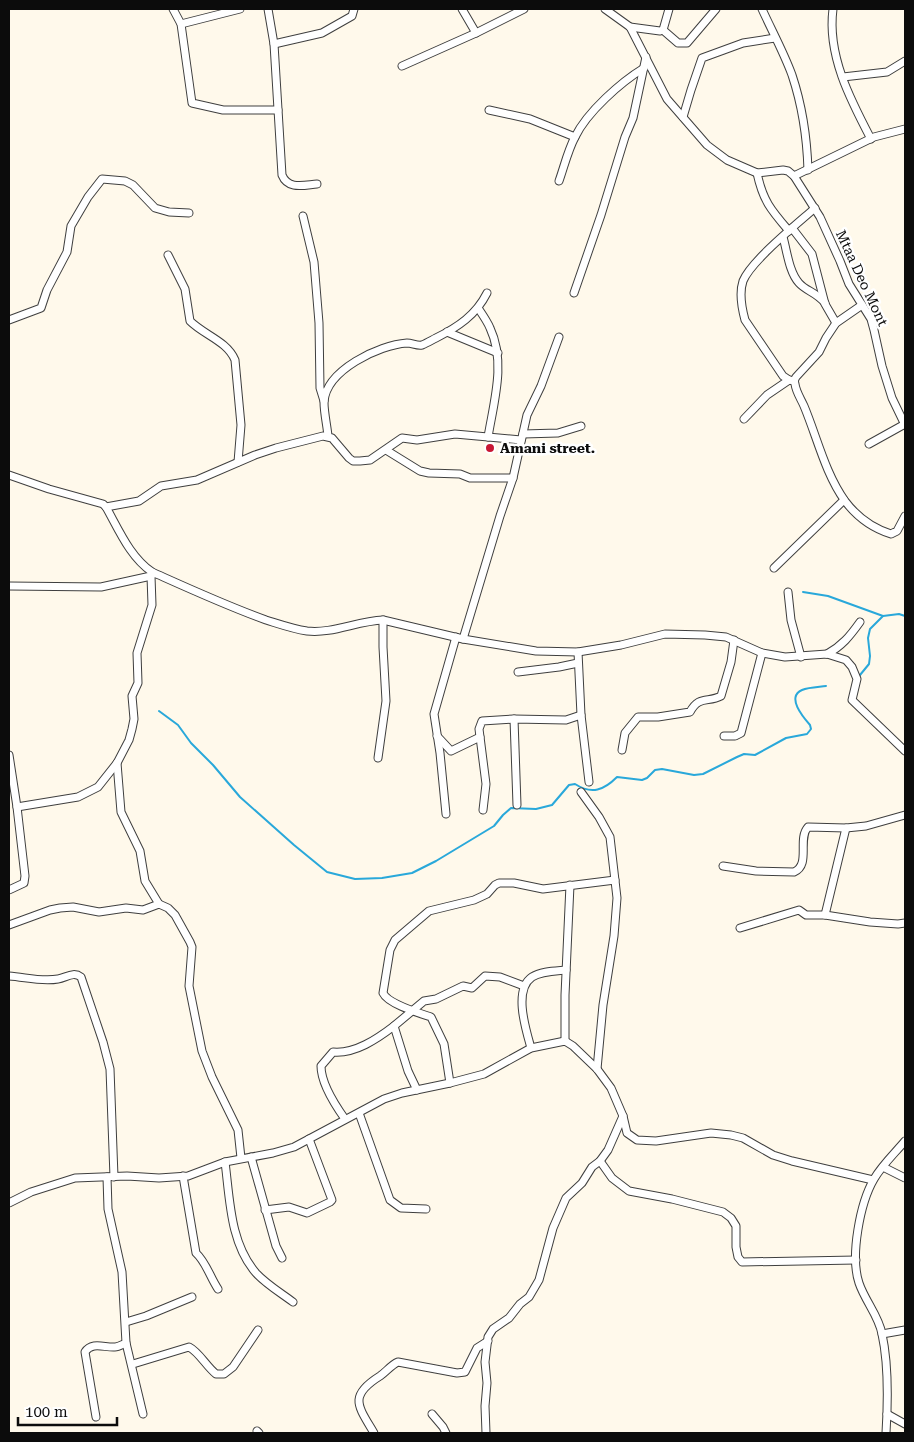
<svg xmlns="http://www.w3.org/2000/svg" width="914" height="1442" viewBox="0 0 914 1442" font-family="'Roboto Serif',serif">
<rect width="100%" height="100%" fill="#fff9eb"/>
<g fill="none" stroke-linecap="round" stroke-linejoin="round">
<!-- stream -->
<g stroke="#29a8da" stroke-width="2">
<polyline points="803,592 828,596 883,616 899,614 905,616"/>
<polyline points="860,675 869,664 870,656 868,638 870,629 883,616"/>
<path d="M159,711L178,725L191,743L213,765L240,797L294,845L327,872L355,879L382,878L412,873L436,861L494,826L503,815L511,808L536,809L552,805L569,785L575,784C592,795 604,790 617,777L642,780L647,778L655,770L662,769L694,775L703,774L737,757L744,754L755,755L786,738L807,734L811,729L810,725C803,717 786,697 802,690C809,687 819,687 826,686"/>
</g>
<defs>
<g id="minor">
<polyline points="173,9 181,24 192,103 223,110 278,110"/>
<path d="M268,9L274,44L282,175C288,190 304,185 317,184"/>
<polyline points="462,9 476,33"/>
<polyline points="605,9 630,27 667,99 707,145 727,160 757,173 783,170 788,171 794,176 820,217 840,261 849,284 871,319 874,330 882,366 892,398 905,425"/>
<path d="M762,9C772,31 784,53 792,75C802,105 807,138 808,170"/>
<path d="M833,9C827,55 850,99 871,139"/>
<polyline points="181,24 240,9"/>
<polyline points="630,27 660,31 663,30 678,43 687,43 716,9"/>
<polyline points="663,30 669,9"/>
<polyline points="274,44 322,33 352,16 354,9"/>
<polyline points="402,66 476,33 524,9"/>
<polyline points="843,77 887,72 905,61"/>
<polyline points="489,110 530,119 575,137"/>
<polyline points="683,117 691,90 702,58 743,43 775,38"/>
<path d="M757,173C763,201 771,210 789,231"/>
<polyline points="794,176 874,137 905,129"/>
<path d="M559,181C564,167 568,150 575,137C587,112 621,82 644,68"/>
<polyline points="303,216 314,262 319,323 320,388 324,401"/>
<polyline points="792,228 812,254 825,304 836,323"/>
<path d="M783,237C787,251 789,272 799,283C806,291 816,292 825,303"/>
<path d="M168,255L185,289L190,321C204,335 227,341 235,360L241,425L238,462"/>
<polyline points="574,293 601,215 625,137 633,118 646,57"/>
<path d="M862,305L836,323L826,338L819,352L796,377C794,381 794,380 795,384C796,392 801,399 804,406C817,437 825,473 845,501C857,517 872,528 891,534L897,531L905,516"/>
<path d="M478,308C482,314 487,321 490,328C506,362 494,401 488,437"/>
<polyline points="9,320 41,308 47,290 67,252 71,226 88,197 102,179 125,181 133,185 155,208 169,212 189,213"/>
<polyline points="447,332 498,353"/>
<path d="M794,381L789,380L783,376L745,320C742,309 739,293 743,281C751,261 797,224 815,208"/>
<polyline points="744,419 767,395 789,380"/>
<polyline points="523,434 558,433 581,426"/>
<path d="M328,436C327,425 324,413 324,402C326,370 379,345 407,343C412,343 417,346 422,345C427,343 432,340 436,338C458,327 476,315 487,293"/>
<polyline points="869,444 905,424"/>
<polyline points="386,450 420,471 429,473 460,474 470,478 513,478"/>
<path d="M9,475L49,489L103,504L106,507C119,530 130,557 152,572C190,589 227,606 266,620C279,624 293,629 307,631C332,634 357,621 383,620L463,639L536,651L578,652L621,645L665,634L705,635L726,637L762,653L785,657L827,654L846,660L852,667L857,679L852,700L905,751"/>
<polyline points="106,507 139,501 161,486 197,480 255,455 276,448 323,436 332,438 349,458 353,461 360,461 370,460 402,438 417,440 455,434 521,440"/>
<polyline points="774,568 844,500"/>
<polyline points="9,586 101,587 151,576"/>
<polyline points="788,592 791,620 801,657"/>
<polyline points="463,639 500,516 513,478 527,415 541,386 559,337"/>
<polyline points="578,652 581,715 589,782"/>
<path d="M827,654C842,646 850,636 860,622"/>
<polyline points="518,672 559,667 578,663"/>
<polyline points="514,719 517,805"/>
<polyline points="437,736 451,751 480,737"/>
<polyline points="724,736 735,736 741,733 762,653"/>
<path d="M622,750L625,733L638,717H658L690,712C699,695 708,703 721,696L731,662L734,640"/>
<polyline points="9,755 17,807 25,876 24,883 9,890"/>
<polyline points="378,758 386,701 383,647 383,620"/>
<polyline points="117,763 121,812 140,851 145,881 159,904"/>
<polyline points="581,792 599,817 610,837 617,898 614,936 603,1005 597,1069"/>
<polyline points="17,807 78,797 98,787 117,763 129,740 132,729 134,719 132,696 138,683 137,653 152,605 151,576 152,572"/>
<polyline points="483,810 486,784 479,729 482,721 514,719 566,720 581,715"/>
<polyline points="446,814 440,753 434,714 456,637"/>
<path d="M723,866L756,871L794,872C811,865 797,839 808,827L846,828L866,826L905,815"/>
<polyline points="825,915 846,828"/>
<polyline points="9,925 50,910 60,908 73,907 99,912 126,908 143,910 159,904 168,908 175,915 190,942 192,947 189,986 202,1051 212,1077 238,1130 241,1158"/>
<polyline points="740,928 799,910 806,915 825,915 870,922 898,924 905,923"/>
<path d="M9,976C25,977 41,982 58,979C66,978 73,971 81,977L103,1042L110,1069L114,1177"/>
<polyline points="565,1041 565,995 570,885"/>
<path d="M531,1048C526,1030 513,990 532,977C541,971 555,971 566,970"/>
<path d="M450,1083L444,1044L431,1017C419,1013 388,1004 383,993L390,950L395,940L429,911L474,900L487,894L495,885L499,883H514L543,889L615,880"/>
<polyline points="417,1090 408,1071 394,1026 424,1001 436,999 463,986 472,988 485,976 500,977 524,986"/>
<polyline points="359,1113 390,1200 401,1208 426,1209"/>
<path d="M345,1119C335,1105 321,1084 321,1066L333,1052C355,1054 377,1039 394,1026"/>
<polyline points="251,1157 276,1246 282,1258"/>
<polyline points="600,1161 612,1178 629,1191 672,1199 723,1212 731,1218 736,1226 736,1247 738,1257 742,1262 856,1260"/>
<path d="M225,1162C230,1200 230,1243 256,1273C266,1284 281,1293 293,1302"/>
<polyline points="883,1167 905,1178"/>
<path d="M183,1176L196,1253C206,1262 210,1277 218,1289"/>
<polyline points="107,1177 108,1209 122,1272 126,1343 143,1414"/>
<polyline points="9,1203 31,1192 75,1178 127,1176 159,1178 188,1176 225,1162 273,1153 294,1147 384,1099 402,1093 450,1083 484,1074 531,1048 565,1041 573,1046 597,1069 611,1088 623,1116 627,1133 637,1140 656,1141 711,1133 731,1135 743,1138 773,1155 792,1161 873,1180"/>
<polyline points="265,1210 289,1207 307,1213 330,1202 332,1200 309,1139"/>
<polyline points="126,1322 146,1316 192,1297"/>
<polyline points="882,1334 905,1330"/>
<path d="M133,1364L189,1347C199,1352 206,1366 216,1374H224L233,1367L258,1330"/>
<polyline points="432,1414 443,1427 446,1433"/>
<polyline points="887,1414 905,1424"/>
<path d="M96,1417L85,1352C92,1341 105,1348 115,1347C119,1347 123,1344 126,1343"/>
<polyline points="257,1431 259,1433"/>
<path d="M374,1433C358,1406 348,1396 380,1376C386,1372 391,1365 398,1362L457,1373L465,1372L477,1348L488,1341"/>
<polyline points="486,1433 485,1406 487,1383 485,1362 488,1337 493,1329 509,1318 520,1304 529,1297 539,1280 553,1228 566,1198 582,1183 592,1167 600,1161 608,1150 623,1116"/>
<path d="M886,1433C888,1401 889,1366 882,1334C879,1316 865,1301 859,1283C850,1256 860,1203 874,1179C882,1165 895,1153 905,1141"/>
</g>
</defs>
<!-- minor casing -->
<use href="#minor" stroke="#3f3f3f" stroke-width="9"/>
<!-- minor -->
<use href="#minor" stroke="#fff" stroke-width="7"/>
</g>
<!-- markers -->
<circle fill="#c91733" stroke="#fff" stroke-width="2" cx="490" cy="448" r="5"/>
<g text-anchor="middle" stroke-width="5" stroke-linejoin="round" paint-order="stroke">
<!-- street labels -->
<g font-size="14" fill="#0c0c0c" stroke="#fff">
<text transform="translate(862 278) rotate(65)" y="5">Mtaa Deo Mont</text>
</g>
<!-- poi labels -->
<g font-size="14" font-weight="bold" fill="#0c0c0c" stroke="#fff" text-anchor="start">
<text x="500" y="453">Amani street.</text>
</g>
</g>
<!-- border -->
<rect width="914" height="1442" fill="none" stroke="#0c0c0c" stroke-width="20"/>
<!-- scale -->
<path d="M18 1417v8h99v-8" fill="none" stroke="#0c0c0c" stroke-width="2.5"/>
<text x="25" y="1417" font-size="15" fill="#0c0c0c" stroke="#ffffff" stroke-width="4" paint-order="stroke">100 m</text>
</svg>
